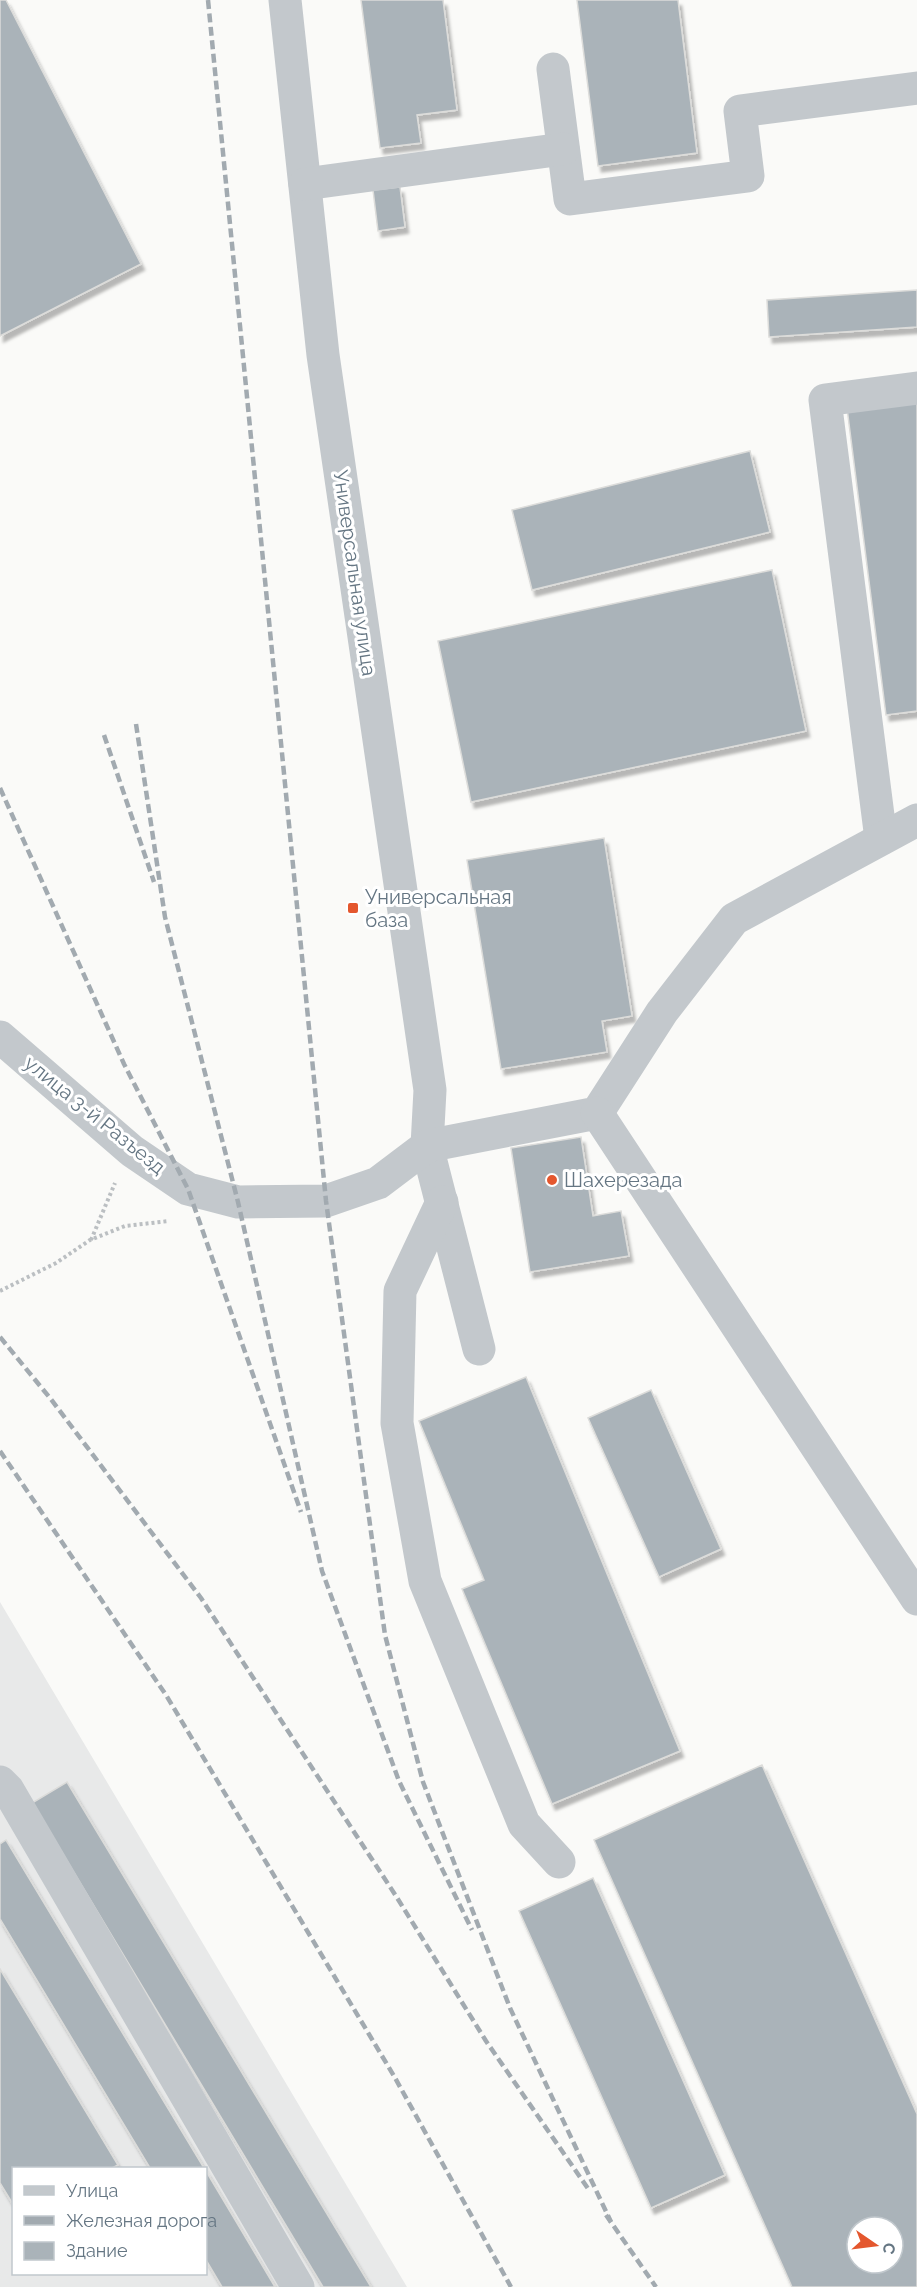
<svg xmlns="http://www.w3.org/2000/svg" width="917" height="2287" viewBox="0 0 917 2287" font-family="Raleway,sans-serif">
<defs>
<filter id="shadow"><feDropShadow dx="3.5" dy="6" stdDeviation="1.5" flood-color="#0004"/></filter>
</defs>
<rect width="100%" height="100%" fill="#fafaf8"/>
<!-- built -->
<path fill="#e8e9e9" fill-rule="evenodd" d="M0,1602L407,2287H0ZM14,2168H206V2274H14Z"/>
<!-- building -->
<g fill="#aab3b9" stroke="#dcdcda" stroke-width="1.5" fill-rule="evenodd" filter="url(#shadow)">
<polygon points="0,0 6,0 141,264 0,336"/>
<polygon points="361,0 443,0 457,110 417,115 421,143 380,148"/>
<polygon points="577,0 678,0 697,153 598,166"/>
<polygon points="400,187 405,227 378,231 373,190"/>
<polygon points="917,290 917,327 769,337 767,300"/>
<polygon points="917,399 917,711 886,715 847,408"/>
<polygon points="750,451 770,532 532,590 512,510"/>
<polygon points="772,570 806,731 471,802 438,641"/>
<polygon points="604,838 632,1016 602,1021 607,1052 501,1069 467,860"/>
<polygon points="581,1137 593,1216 621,1211 629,1256 530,1272 511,1148"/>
<polygon points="526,1377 680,1751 552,1804 462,1589 484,1580 419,1421"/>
<polygon points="651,1390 721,1549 659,1577 588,1418"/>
<path d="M762,1765L917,2114V2287H792L594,1840ZM857,2227H893V2263H857Z"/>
<polygon points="67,1782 371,2287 323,2287 32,1803"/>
<polygon points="6,1840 204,2168 150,2168 0,1919 0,1844"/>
<polygon points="593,1878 725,2175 651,2208 519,1911"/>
<polygon points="0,1969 118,2165 112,2168 14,2168 14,2206 0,2183"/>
<polygon points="206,2171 275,2287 222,2287 206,2260"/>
</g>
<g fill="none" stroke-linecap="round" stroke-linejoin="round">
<!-- path -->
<g stroke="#bbbfc2" stroke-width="4" stroke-dasharray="3 3" stroke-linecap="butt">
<polyline points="91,1240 115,1183"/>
<polyline points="0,1291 56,1263 90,1240 125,1226 169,1221"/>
</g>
<!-- minor -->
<g stroke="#c3c8cc" stroke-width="33">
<polyline points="285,0 323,355 430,1090 427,1146 479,1349"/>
<polyline points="553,69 570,199 748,176 740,111 917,88"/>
<polyline points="305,184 563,149"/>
<polyline points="881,839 825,400 917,388"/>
<polyline points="0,1037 132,1151 188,1189 238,1202 326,1201 378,1183 427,1146 597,1113 662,1012 734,919 917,820"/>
<polyline points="597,1113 917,1599"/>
<polyline points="442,1202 400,1291 397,1423 425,1581 524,1824 559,1862"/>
<polyline points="0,1782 8,1790 298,2287"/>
</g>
<!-- rail -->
<g stroke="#a2aab0" stroke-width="4.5" stroke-dasharray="9 4.5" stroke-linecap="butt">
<polyline points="208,0 326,1201 385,1635 423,1782 510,2008 611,2222"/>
<polyline points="136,724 165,917 238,1202 322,1571 399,1781 472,1930"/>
<polyline points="104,735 154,882"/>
<polyline points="0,788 124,1064 188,1189 301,1512"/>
<polyline points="0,1337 50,1398 201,1598 396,1896 486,2041 589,2190"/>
<polyline points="0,1451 166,1695 394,2076 511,2287"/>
<polyline points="606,2215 656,2287"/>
</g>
</g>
<!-- markers -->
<g fill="#e4572e" stroke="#fff" stroke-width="2">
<rect x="347" y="902" width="12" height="12" rx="3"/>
<circle cx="552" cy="1180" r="6"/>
</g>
<g text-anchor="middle" stroke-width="6" stroke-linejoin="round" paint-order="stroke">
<!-- street labels -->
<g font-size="20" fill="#657683" stroke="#fff">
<text transform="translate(355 573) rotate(82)" y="7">Универсальная улица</text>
<text transform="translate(95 1115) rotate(39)" y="7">улица 3-й Разъезд</text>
</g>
<!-- poi labels -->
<g font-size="20" fill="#657683" stroke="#fff" text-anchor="start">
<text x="365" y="904">Универсальная<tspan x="365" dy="23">база</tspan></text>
<text x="564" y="1187">Шахерезада</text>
</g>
</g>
<!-- legend -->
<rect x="12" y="2167" width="195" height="108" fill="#ffffff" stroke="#c1c8cd" stroke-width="1.5"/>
<rect x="24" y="2186" width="30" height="9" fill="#c3c8cc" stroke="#c1c8cd" stroke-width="1.5"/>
<text x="66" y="2197" font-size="18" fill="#657683">Улица</text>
<rect x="24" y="2216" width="30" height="9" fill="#a2aab0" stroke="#c1c8cd" stroke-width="1.5"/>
<text x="66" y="2227" font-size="18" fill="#657683">Железная дорога</text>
<rect x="24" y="2242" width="30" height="18" fill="#aab3b9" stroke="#c1c8cd" stroke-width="1.5"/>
<text x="66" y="2257" font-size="18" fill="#657683">Здание</text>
<!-- north arrow -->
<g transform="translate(875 2245) rotate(104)"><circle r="28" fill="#ffffff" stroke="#c1c8cd" stroke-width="1.5"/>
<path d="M0-4.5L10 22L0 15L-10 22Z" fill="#e4572e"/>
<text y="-9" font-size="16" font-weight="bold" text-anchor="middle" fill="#657683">С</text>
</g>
</svg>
